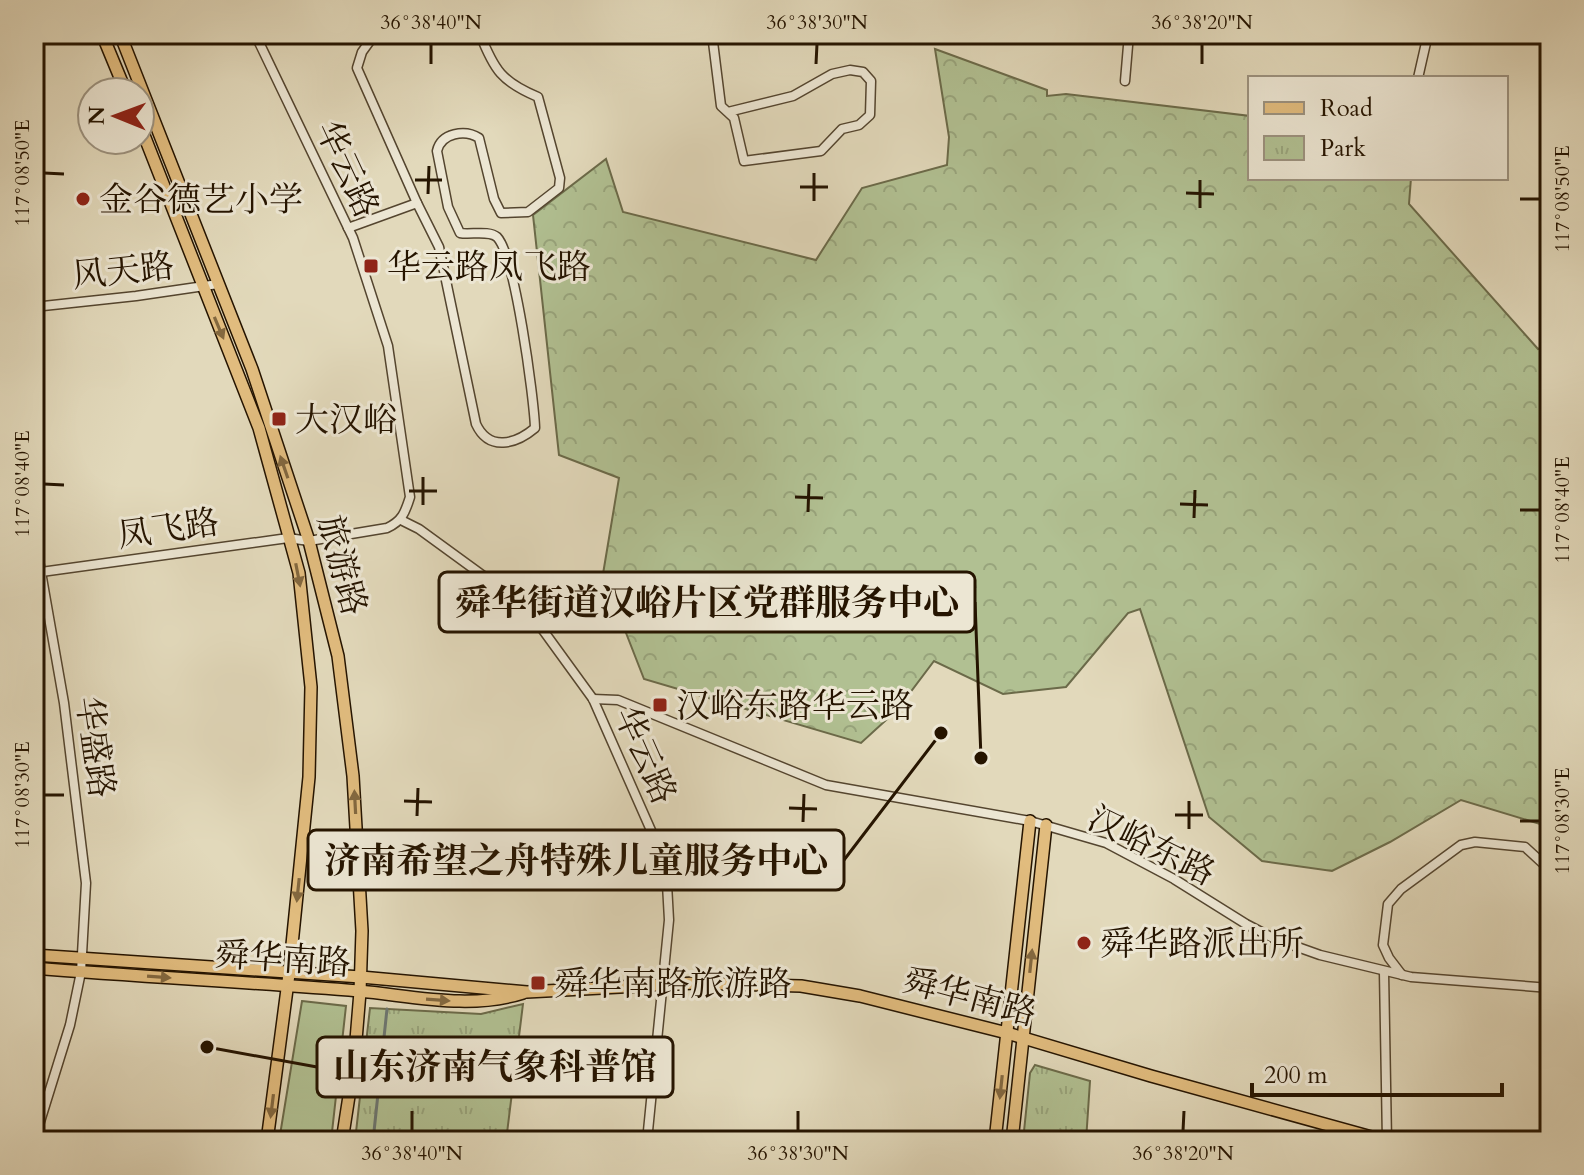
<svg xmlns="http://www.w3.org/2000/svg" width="1584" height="1175" viewBox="0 0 1584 1175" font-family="Cardo,'Noto Serif SC',serif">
<defs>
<pattern id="forest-crowns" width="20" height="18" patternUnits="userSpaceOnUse" patternTransform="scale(2)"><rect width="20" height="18" fill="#b1c092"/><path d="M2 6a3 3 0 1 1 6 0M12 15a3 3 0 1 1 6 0" fill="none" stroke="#98a47c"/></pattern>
<pattern id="park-tufts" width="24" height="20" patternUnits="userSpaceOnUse" patternTransform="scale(2)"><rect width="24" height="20" fill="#b1c092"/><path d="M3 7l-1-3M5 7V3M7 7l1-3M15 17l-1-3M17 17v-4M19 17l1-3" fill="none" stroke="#98a47c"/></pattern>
</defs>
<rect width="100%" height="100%" fill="#e2d9bb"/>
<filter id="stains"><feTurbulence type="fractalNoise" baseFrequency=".0025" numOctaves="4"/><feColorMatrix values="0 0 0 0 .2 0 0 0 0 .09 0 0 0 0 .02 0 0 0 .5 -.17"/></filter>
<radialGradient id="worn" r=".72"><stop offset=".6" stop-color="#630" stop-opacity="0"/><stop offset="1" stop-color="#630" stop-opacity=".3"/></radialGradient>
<!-- grass -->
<polygon fill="#b1c092" stroke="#6b6a49" stroke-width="2" points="302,1001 346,1006 331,1141 279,1141"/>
<!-- forest -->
<polygon fill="url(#forest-crowns)" stroke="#6b6a49" stroke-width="2" points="935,49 1047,90 1047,96 1066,94 1250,116 1250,178 1411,178 1409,204 1538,349 1550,345 1550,827 1461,800 1390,842 1332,871 1262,861 1209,817 1140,609 1128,613 1066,687 1003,694 934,661 897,710 861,743 644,679 603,574 619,478 559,455 533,215 606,159 623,212 816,260 862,188 947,165 949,137"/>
<!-- park -->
<g fill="url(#park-tufts)" stroke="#6b6a49" stroke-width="2">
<polygon points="523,1004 506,1141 355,1141 370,1008 481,1014"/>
<polygon points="1035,1065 1090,1081 1086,1141 1023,1141 1030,1073"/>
</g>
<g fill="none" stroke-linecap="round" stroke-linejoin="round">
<!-- stream -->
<polyline stroke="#6c7671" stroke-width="3" points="373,1141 387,1009"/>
<defs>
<g id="minor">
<polyline points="375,34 362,52 357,68 417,203"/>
<polyline points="405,34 407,34"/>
<polyline points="712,34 721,106 734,118 744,161 821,151 842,129 859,125 870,115 871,81 863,72 850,70 832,74 793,96 728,112"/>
<polyline points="1418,78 1428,34"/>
<polyline points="1125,81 1129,34"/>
<path d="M348,228L417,203L439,247L476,424C489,452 516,444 535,428C534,398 515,255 497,237C489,230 470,235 460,233L448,207L437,151C441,133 465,129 479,138L494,199L501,213L528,212L559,188L560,178L538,97C502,82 494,70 480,34"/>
<polyline points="34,307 136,296 218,284"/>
<polyline points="401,520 419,529 489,580 540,626 593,699 657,844 667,884 669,920 647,1141"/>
<polyline points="34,532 64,703 86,883 81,972 70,1025 34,1141"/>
<path d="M34,573L288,538L309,541L387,528C402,521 405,513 410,497L388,346L353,238L255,34"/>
<polyline points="593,699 618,700 826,785 1030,821 1106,843 1174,879 1246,924 1275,939 1320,955 1411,977 1550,988"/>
<polyline points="1384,972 1387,1141"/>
<polyline points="1402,975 1389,958 1383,945 1388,904 1401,889 1461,845 1475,842 1525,847 1550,870"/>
</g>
<g id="major">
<polyline points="102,34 126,92"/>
<polyline points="120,34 252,369 309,541 338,656 353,776 362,931 360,992 354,1064 342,1141"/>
<polyline points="140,125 259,428 299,573 311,687 309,777 289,974 267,1141"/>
<polyline points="34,955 361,977 527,992 695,983 801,986 860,996 1007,1033 1151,1076 1386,1141"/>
<path d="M34,968C142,977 251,982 359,991C413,996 470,1010 523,993"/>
<polyline points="995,1141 1030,821"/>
<polyline points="1012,1141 1046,825"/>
</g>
</defs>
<!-- minor casing -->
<use href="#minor" stroke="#54452f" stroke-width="11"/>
<!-- major casing -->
<use href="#major" stroke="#251400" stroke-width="14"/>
<!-- minor -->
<use href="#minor" stroke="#ece6d3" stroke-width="8"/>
<!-- major -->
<use href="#major" stroke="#e1bc7e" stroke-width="11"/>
</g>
<!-- one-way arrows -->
<defs><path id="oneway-solid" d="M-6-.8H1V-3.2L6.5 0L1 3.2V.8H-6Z" transform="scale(2)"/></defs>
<g fill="#83683f">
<use href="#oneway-solid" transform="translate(219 328) rotate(67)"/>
<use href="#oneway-solid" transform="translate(284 467) rotate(-109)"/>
<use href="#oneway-solid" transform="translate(298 575) rotate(79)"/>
<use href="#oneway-solid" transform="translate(355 802) rotate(-93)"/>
<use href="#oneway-solid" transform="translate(298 890) rotate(96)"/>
<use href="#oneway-solid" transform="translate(1031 961) rotate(-84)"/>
<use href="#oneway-solid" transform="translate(159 977) rotate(4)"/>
<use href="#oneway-solid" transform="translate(438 1000) rotate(4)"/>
<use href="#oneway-solid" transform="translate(1001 1087) rotate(96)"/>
<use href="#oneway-solid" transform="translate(272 1106) rotate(97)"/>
</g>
<!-- ticks -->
<path fill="none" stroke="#251400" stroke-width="3" d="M431,64V44M816,64L817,44M1202,64V44M44,173L64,174M415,180H442M800,187H828M1186,193L1214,194M428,194L429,166M1520,199H1540M814,201V173M1200,208V180M44,484L64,485M409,491H437M795,497L823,498M1180,504L1208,505M423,505V477M1520,510H1540M808,512L809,484M1194,518L1195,490M44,795H64M404,801L432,802M789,808L817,809M1175,815H1203M417,816L418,788M1520,821H1540M803,822L804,794M1189,829V801M412,1131V1111M798,1131V1111M1183,1131L1184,1111"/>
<!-- markers -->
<g fill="#8f2418" stroke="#ece6d3" stroke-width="3">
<circle cx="83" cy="199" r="8"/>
<rect x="363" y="258" width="16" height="16" rx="4"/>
<rect x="271" y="411" width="16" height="16" rx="4"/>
<rect x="652" y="697" width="16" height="16" rx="4"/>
<circle cx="1084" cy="943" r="8"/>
<rect x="530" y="975" width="16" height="16" rx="4"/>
</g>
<g text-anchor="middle" stroke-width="6" stroke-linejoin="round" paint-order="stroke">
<!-- street labels -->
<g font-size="34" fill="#251400" stroke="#ece6d3">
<text transform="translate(348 169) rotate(65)" y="12">华云路</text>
<text transform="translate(123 270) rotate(-6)" y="12">风天路</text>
<text transform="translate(168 528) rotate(-8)" y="12">凤飞路</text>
<text transform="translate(343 565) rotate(75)" y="12">旅游路</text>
<text transform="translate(96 747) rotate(82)" y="12">华盛路</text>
<text transform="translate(646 755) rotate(66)" y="12">华云路</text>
<text transform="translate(1152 845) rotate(26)" y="12">汉峪东路</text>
<text transform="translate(283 958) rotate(4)" y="12">舜华南路</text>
<text transform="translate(970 996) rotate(15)" y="12">舜华南路</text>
</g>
<!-- poi labels -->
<g font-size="34" fill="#251400" stroke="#ece6d3" text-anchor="start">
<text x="99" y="211">金谷德艺小学</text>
<text x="387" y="278">华云路凤飞路</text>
<text x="295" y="431">大汉峪</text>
<text x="676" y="717">汉峪东路华云路</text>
<text x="1100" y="955">舜华路派出所</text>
<text x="554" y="995">舜华南路旅游路</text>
</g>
</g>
<!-- callouts -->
<path fill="none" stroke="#251400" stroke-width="3" d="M981 758L975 602M941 733L844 860M207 1047L317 1067"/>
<g fill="#251400" stroke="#ece6d3" stroke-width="3">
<circle cx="981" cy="758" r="8"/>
<circle cx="941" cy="733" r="8"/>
<circle cx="207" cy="1047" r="8"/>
</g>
<g fill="#ece6d3" stroke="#251400" stroke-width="3">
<rect x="439" y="572" width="536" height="60" rx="8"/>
<rect x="308" y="830" width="536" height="60" rx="8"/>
<rect x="317" y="1037" width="356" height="60" rx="8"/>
</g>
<g font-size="36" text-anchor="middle" font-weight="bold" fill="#251400">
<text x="707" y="615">舜华街道汉峪片区党群服务中心</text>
<text x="576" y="873">济南希望之舟特殊儿童服务中心</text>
<text x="495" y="1079">山东济南气象科普馆</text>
</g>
<!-- margin -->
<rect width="1584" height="1175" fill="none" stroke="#e2d9bb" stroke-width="88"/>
<!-- legend -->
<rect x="1248" y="76" width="260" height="104" fill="#ece6d3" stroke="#9c927f" stroke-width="2"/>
<rect x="1264" y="102" width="40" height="12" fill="#e1bc7e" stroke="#9c927f" stroke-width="2"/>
<text x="1320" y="116" font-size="24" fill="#251400">Road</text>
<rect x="1264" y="136" width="40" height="24" fill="url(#park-tufts)" stroke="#9c927f" stroke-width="2"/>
<text x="1320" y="156" font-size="24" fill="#251400">Park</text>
<!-- north arrow -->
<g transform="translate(116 116) rotate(271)"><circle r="38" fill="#ece6d3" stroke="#9c927f" stroke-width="2"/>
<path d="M0-6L14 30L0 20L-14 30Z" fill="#8f2418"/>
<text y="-12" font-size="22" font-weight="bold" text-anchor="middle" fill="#251400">N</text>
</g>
<!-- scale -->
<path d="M1252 1083v12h250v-12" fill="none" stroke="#251400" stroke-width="4"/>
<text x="1264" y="1083" font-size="24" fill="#251400" stroke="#ece6d3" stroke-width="6" paint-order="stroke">200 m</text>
<rect x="44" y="44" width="1496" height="1087" fill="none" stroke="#251400" stroke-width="3"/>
<g font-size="20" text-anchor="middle" fill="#251400">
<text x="431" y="29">36°38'40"N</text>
<text x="817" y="29">36°38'30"N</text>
<text x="1202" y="29">36°38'20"N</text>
<text transform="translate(22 173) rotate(-90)" y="7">117°08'50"E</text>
<text transform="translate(1562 199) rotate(-90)" y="7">117°08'50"E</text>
<text transform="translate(22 484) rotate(-90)" y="7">117°08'40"E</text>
<text transform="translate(1562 510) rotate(-90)" y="7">117°08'40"E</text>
<text transform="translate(22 795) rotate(-90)" y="7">117°08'30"E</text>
<text transform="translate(1562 821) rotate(-90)" y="7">117°08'30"E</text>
<text x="412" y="1160">36°38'40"N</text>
<text x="798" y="1160">36°38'30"N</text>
<text x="1183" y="1160">36°38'20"N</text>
</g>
<rect width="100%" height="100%" filter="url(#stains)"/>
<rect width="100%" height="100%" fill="url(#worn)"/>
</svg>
